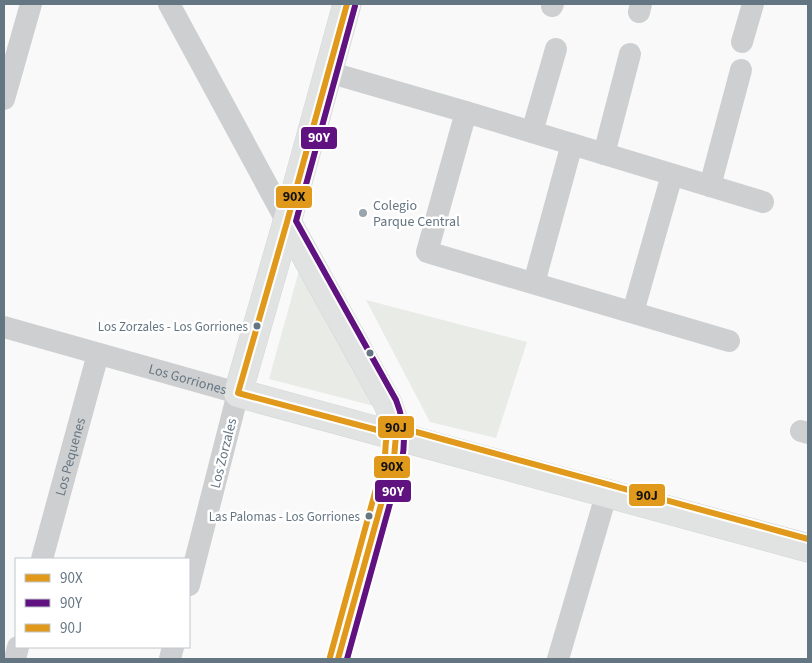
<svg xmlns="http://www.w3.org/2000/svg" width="812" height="663" viewBox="0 0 812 663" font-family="'Source Sans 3',sans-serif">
<rect width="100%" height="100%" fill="#f9f9f9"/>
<!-- green -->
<g fill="#e8ebe6">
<polygon points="302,260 382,408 269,379"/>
<polygon points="366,300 527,342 496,438 430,422"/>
</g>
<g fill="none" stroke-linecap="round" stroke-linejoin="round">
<defs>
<g id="secondary">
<polyline points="347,4 287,222 238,393 808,548"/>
<polyline points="287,222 388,404 394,421 396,435"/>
</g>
</defs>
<!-- secondary casing -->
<use href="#secondary" stroke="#d5d6d7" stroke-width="29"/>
<!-- street -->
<g stroke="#cecfd0" stroke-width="22">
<polyline points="169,4 287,222"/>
<polyline points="552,6 553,4"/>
<polyline points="639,12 641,4"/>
<polyline points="742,42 753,4"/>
<polyline points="328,72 466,112 763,202"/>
<polyline points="4,99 31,4"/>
<polyline points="466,112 427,252 729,341"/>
<polyline points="532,132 556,49"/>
<polyline points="604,154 630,54"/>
<polyline points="710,186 741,70"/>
<polyline points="534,283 572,144"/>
<polyline points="633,312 672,175"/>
<path id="s1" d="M4,327L238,393L189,585"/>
<polyline points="801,431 808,433"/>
<path id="s2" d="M42,559L98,354"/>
<polyline points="15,659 18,647"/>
<polyline points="170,659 173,647"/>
<polyline points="338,659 394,458 396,435"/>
<polyline points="558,659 607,492"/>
</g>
<!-- secondary -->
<use href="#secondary" stroke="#e1e2e2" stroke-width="28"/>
<defs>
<polyline id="bus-1" points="338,659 394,458 396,435 238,393 287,222 347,4"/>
<path id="bus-2" d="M347,659L402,460C406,439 404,420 396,400L296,221L355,6"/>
<path id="bus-3" d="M330,657L385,456C386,446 384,426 398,427L808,539"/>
</defs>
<!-- bus-1 casing -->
<use href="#bus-1" stroke="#fff" stroke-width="10"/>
<!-- bus-2 casing -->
<use href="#bus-2" stroke="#fff" stroke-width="10"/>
<!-- bus-3 casing -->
<use href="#bus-3" stroke="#fff" stroke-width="10"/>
<!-- bus-1 -->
<use href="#bus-1" stroke="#e0991a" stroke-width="6"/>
<!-- bus-2 -->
<use href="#bus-2" stroke="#5f1280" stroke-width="6"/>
<!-- bus-3 -->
<use href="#bus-3" stroke="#e0991a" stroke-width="6"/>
</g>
<!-- markers -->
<circle fill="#99a4ac" stroke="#fff" stroke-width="2" cx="363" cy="213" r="5"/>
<g fill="#657683" stroke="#fff" stroke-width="2">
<circle cx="257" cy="326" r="4.5"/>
<circle cx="370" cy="353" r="4.5"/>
<circle cx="369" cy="516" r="4.5"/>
</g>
<g text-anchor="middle" stroke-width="5" stroke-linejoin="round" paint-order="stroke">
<!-- bus labels -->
<g font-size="13" fill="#657683" stroke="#fff" text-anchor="end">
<text x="248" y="331">Los Zorzales - Los Gorriones</text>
<text x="360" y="521">Las Palomas - Los Gorriones</text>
</g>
<!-- poi labels -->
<g font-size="14" fill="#657683" stroke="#fff" text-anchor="start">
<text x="373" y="210">Colegio<tspan x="373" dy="16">Parque Central</tspan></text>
</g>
<!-- street labels -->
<g font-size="14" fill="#657683" stroke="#fff">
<text dy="5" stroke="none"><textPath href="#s1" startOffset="191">Los Gorriones</textPath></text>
<text transform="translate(223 453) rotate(-76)" y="5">Los Zorzales</text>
<text dy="5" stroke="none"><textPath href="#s2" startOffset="106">Los Pequenes</textPath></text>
</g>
</g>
<g stroke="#fff" stroke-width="2">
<rect x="300" y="126" width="38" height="24" rx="5" fill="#5f1280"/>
<rect x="275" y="185" width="38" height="24" rx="5" fill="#e0991a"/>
<rect x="377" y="415" width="38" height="24" rx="5" fill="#e0991a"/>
<rect x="373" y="455" width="38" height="24" rx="5" fill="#e0991a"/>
<rect x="374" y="479" width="38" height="24" rx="5" fill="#5f1280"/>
<rect x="628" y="483" width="38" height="24" rx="5" fill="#e0991a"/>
</g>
<g font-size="14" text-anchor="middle" font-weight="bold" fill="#fff">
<text x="319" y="142">90Y</text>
<text x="393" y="496">90Y</text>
</g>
<g font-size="14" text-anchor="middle" font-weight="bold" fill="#111">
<text x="294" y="201">90X</text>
<text x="396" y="432">90J</text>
<text x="392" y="471">90X</text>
<text x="647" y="500">90J</text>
</g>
<!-- border -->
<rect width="812" height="663" fill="none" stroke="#657683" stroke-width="10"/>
<!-- legend -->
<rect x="15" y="558" width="175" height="90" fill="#ffffff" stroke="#c1c8cd"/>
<rect x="25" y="574" width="25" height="8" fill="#e0991a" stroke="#c1c8cd"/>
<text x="60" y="583" font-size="15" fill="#657683">90X</text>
<rect x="25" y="599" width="25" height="8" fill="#5f1280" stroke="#c1c8cd"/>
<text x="60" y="608" font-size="15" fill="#657683">90Y</text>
<rect x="25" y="624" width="25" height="8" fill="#e0991a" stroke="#c1c8cd"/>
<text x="60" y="633" font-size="15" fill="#657683">90J</text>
</svg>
